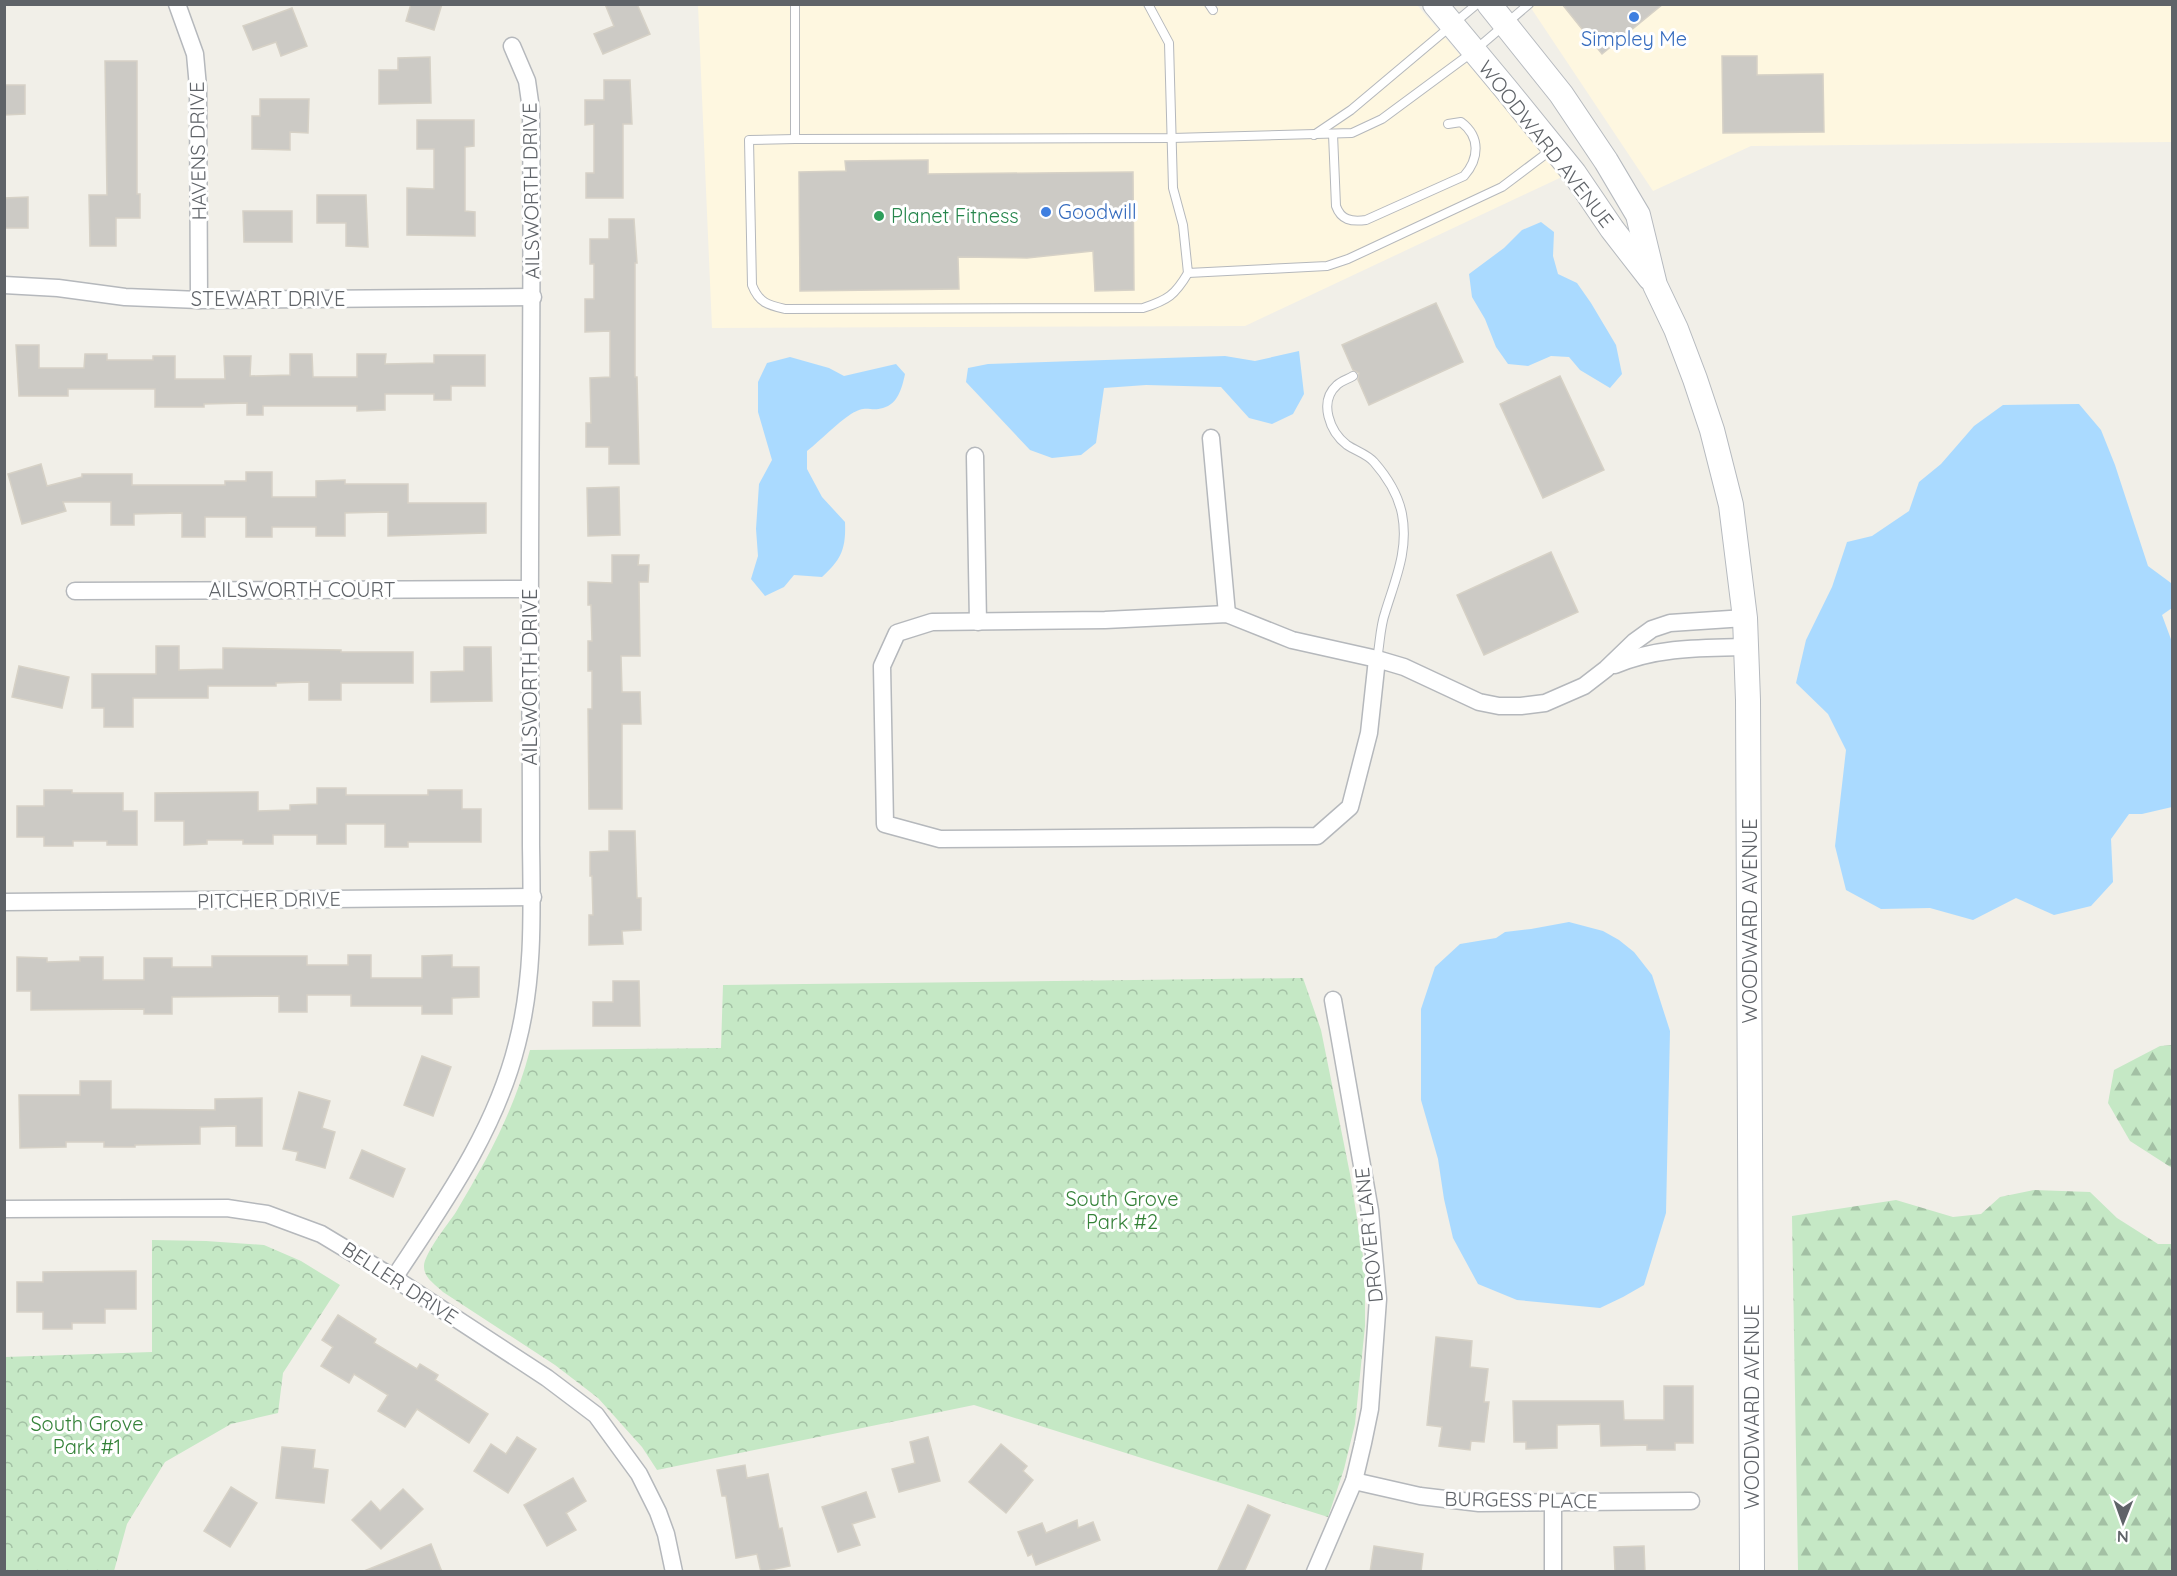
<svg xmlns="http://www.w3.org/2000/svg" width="2177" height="1576" viewBox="0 0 2177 1576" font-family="Quicksand,sans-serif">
<defs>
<pattern id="forest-firs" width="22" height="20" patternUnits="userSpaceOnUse" patternTransform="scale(1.5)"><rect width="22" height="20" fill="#c5e8c5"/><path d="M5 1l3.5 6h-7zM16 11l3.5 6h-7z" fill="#a3c0a4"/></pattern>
<pattern id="park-crowns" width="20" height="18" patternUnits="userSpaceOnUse" patternTransform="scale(1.5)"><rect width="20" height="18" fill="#c5e8c5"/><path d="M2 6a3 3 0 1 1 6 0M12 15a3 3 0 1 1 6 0" fill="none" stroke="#a3c0a4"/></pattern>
</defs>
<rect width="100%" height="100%" fill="#f1efe8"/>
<!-- commercial -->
<g fill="#fef7e0">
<polygon points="698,5 1417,5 1564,176 1245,326 712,328"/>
<polygon points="1529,5 2172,5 2172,142 1751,146 1653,191"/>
</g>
<!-- forest -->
<g fill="url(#forest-firs)">
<polygon points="2172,1045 2172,1168 2130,1141 2108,1103 2114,1070 2160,1046"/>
<polygon points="2034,1190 2090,1192 2117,1218 2158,1244 2172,1244 2172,1571 1798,1571 1792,1216 1896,1200 1953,1217 1981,1214 2000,1197"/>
</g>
<!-- park -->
<g fill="url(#park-crowns)">
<path d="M1303,978L1321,1030L1350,1174L1365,1269V1326L1355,1424L1344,1469L1328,1517L974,1405L657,1470L642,1447L598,1398L555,1365L443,1292C436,1285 424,1278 424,1267C423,1255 448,1224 456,1212C488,1158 514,1111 530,1050L721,1048L723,985Z"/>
<polygon points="152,1240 206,1241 264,1245 301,1261 340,1285 283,1373 278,1413 231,1424 165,1462 127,1524 114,1571 5,1571 5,1357 152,1352"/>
</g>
<!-- water -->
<g fill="#aadaff">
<polygon points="1541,222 1554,232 1553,256 1558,274 1577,283 1591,303 1616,345 1622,374 1610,388 1580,370 1569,357 1551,356 1528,366 1508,364 1496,347 1485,319 1472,297 1469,274 1504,248 1522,230"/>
<polygon points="1299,351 1304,394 1293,414 1272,424 1249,418 1221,387 1146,385 1104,388 1096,443 1081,455 1052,458 1030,450 966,382 968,368 988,364 1225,356 1255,361"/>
<path d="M790,357L829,368L844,376L896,364L905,374C902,388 898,404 883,408C869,412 867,404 851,414C836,424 822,439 807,451V469L822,497L845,522C846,548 842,559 822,577L794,575L784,587L765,596L751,579L758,556L756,529L759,484L772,460L758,412V382L767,363Z"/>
<polygon points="2079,404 2101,430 2115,465 2148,566 2171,583 2172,581 2172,608 2162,615 2172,642 2172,807 2142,814 2129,814 2111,839 2113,882 2091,906 2054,915 2016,898 1973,920 1930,908 1881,909 1846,890 1835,846 1846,750 1828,714 1796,683 1806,640 1832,587 1847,542 1872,536 1909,511 1919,482 1941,464 1974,426 2003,405"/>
<polygon points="1569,922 1603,931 1619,940 1634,952 1652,975 1670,1031 1666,1213 1644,1285 1623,1297 1600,1308 1517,1300 1478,1284 1453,1238 1444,1199 1438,1159 1421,1100 1421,1009 1435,967 1460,944 1496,938 1505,932 1531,929"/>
</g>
<!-- building -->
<g fill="#cccac5" stroke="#d6d1c6" stroke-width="1.5">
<polygon points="411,4 442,4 434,30 406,21"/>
<polygon points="605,4 637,4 650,34 603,54 594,34 614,26"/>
<polygon points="1562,4 1663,4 1602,54"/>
<polygon points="292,8 307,46 281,56 276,42 253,50 243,26"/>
<polygon points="1722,56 1757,56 1757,75 1823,74 1824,132 1723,133"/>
<polygon points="430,57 431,103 379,104 379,70 398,70 398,58"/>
<polygon points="105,61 137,61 137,194 140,194 140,218 116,218 116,246 90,246 89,195 107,195"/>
<polygon points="604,80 630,80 632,124 623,124 623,198 586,198 586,173 594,173 594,124 585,125 585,100 604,100"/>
<polygon points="4,85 25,85 25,114 4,115"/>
<polygon points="260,99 309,99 308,133 290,132 290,150 252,149 252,116 260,116"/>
<polygon points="417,120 474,120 474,146 465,147 465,211 475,212 475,236 407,235 407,188 434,189 434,149 417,149"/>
<polygon points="928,160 928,174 1133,172 1134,290 1095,291 1093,251 1027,258 958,257 959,289 800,291 799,172 846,171 845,161"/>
<polygon points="317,195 366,195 368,247 346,246 346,223 317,223"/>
<polygon points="28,197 28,228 4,228 4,198"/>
<polygon points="243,211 292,211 292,242 244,242"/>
<polygon points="609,219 634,219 637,263 635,263 635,377 637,377 639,464 609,464 609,447 586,447 586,423 591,423 590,378 610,377 610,331 585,332 585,299 594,299 594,264 590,264 590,239 609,239"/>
<polygon points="1436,303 1463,362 1369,405 1358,380 1359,373 1353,370 1342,345"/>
<polygon points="16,345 39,345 39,368 84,368 85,354 107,354 107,360 153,360 153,356 175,356 175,379 225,379 224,356 251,356 250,376 290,375 290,354 312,354 313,377 357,377 357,354 386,354 385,364 434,363 434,355 485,355 485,386 451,386 451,400 434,400 434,394 385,394 385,410 357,411 357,406 263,406 263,415 247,415 247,403 204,404 204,407 155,407 155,389 68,389 68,396 19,396"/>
<polygon points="1560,376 1604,470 1543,498 1500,404"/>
<polygon points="41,464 47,486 82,477 82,474 132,474 132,485 225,485 225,481 246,481 246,472 272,472 272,497 316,497 316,481 345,480 345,484 408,484 408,503 486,503 486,533 388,536 388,512 345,513 345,536 316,536 316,527 272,527 272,537 246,537 246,517 205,517 205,537 182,537 182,513 134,514 134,525 111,525 111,502 63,502 66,511 22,524 8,474"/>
<polygon points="619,487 620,535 588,536 587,488"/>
<polygon points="1551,552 1578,612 1484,655 1457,595"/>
<polygon points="612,555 639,555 638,565 649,565 648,582 639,582 640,656 621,656 622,692 640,692 641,724 622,724 622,809 589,809 588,709 592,709 592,671 588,671 588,641 592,641 591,605 588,605 588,582 612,583"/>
<polygon points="156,646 179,646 179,670 223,669 223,648 341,650 341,652 413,652 413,683 341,683 341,700 309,700 309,682 276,683 276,686 208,686 208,698 133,698 133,727 104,727 104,708 92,708 92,674 156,674"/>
<polygon points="464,647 491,647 492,701 431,702 431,672 464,671"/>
<polygon points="19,666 69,677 62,708 12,697"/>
<polygon points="317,788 346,788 346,795 428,795 428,790 462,790 462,809 481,809 481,842 408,842 408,847 385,847 385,824 346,824 346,844 317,844 317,835 273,835 273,844 243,844 243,840 207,840 207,844 184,845 184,821 155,821 155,793 258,792 258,811 290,810 290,805 317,804"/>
<polygon points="44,790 72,790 72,793 123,793 123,811 137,811 137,845 107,845 107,841 73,841 73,846 44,846 44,837 17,837 17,806 44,806"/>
<polygon points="609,831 635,831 637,898 641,898 641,930 622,931 623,944 589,945 589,915 593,915 592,876 590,876 590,852 609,851"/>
<polygon points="348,955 371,955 371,978 422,978 422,956 452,955 452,967 479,967 479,997 452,998 452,1014 422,1014 422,1006 351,1006 351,995 307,995 307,1012 279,1012 279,996 172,997 172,1014 144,1014 144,1009 31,1010 31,991 17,991 17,957 47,958 47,962 80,961 80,957 103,957 103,980 144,980 144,958 172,958 172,967 212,967 212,956 307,956 307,965 348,965"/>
<polygon points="613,981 639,981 640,1026 593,1026 593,1002 613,1002"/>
<polygon points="422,1056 451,1067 433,1116 404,1105"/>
<polygon points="80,1081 111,1081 111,1109 215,1110 215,1099 262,1098 262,1146 236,1146 236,1126 200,1127 200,1144 135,1145 135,1147 104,1147 104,1142 66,1142 66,1147 20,1148 19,1095 80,1095"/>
<polygon points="299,1092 330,1101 322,1128 335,1132 325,1168 296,1160 298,1152 283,1149"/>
<polygon points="362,1150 405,1169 393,1197 350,1178"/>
<polygon points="136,1271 136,1309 105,1309 105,1323 72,1323 72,1329 43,1329 43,1312 17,1312 17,1282 43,1282 43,1272"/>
<polygon points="338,1315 376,1339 374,1343 417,1369 420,1364 438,1375 435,1380 488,1414 469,1443 417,1409 405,1427 378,1411 388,1395 354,1374 349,1383 321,1366 333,1347 322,1340"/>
<polygon points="1436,1337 1472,1341 1470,1367 1488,1369 1484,1402 1489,1402 1484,1442 1471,1441 1470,1450 1439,1446 1442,1427 1427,1425"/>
<polygon points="1664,1386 1693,1386 1693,1443 1675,1443 1675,1450 1647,1450 1647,1445 1601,1446 1600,1424 1557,1425 1557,1448 1526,1449 1526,1442 1514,1442 1513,1401 1623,1401 1624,1420 1664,1420"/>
<polygon points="517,1437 536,1449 508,1493 474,1471 491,1444 506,1454"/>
<polygon points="928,1437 940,1481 899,1492 892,1469 915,1463 910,1442"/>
<polygon points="1001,1444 1027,1466 1023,1471 1033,1480 1006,1513 969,1482"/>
<polygon points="282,1447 315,1450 313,1468 328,1470 324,1503 276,1498"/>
<polygon points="745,1465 747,1478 768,1474 779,1529 782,1528 790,1566 761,1572 757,1554 736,1558 726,1496 722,1496 717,1470"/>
<polygon points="573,1478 586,1501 566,1513 576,1530 547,1546 524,1505"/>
<polygon points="231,1487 257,1503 230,1547 204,1531"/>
<polygon points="403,1489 423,1509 381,1549 352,1520 371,1501 380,1511"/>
<polygon points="866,1492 875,1517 852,1524 860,1545 838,1552 822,1507"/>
<polygon points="1248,1505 1270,1515 1244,1572 1217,1572"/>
<polygon points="1077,1520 1078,1528 1093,1522 1100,1540 1036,1565 1032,1554 1028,1556 1018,1532 1042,1523 1046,1533"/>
<polygon points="431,1544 442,1572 364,1572 364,1571"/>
<polygon points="1374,1546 1423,1554 1421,1572 1370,1572"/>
<polygon points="1644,1546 1645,1572 1615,1572 1614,1547"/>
</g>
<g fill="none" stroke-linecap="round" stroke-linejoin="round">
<defs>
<g id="service">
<polyline points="795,4 795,139 1172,138 1352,133 1382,119 1474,51 1529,4"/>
<polyline points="1148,4 1169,43 1173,188 1183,225 1188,273 1327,266 1348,259 1502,187 1551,150"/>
<polyline points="1209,4 1213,10"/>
<path d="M1333,134L1336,206C1341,220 1351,222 1366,220L1464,176C1479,159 1481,137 1461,122L1448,124"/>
<polyline points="1314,135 1351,110 1477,4"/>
<path d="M795,139L749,140L752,285C759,303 768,305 785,309L1143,308C1168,300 1175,295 1188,273"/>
<path d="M1353,376C1348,379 1341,381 1337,385C1318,402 1330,432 1347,445C1356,451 1367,454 1374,462C1388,478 1398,494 1402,514C1409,550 1395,580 1385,613C1380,627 1380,644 1377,659"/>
</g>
<g id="minor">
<polyline points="177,4 195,54 198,87 199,300"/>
<polyline points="4,285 58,288 125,297 199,300 533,297"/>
<polyline points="1211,438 1227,614"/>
<polyline points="975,456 978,622"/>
<polyline points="75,591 530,589"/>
<polyline points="1377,659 1369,733 1350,807 1317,836 940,839 885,824 882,666 897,633 932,622 1105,620 1227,614 1292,640 1377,659 1404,667 1479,702 1499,706 1521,706 1545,703 1584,686 1606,669 1634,642 1652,629 1670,623 1745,618"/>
<path d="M1615,665C1657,647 1702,648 1747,647"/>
<polyline points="4,902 533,897"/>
<polyline points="4,1209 227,1208 267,1214 321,1234 394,1278 547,1378 596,1415 639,1474 658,1512 666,1534 674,1572"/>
<path d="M394,1278C443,1204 495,1132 517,1044C534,979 532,913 531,846C531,792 531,737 530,683C529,492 533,300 531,109L527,81L512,46"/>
<polyline points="1354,1481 1420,1496 1479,1503 1691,1501"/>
<polyline points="1553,1503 1553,1572"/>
<polyline points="1315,1572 1354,1481 1363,1443 1370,1409 1378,1299 1370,1211 1333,1000"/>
</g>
<g id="secondary">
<polyline points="1435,4 1505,88 1574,173 1612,229 1650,278"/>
<polyline points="1489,4 1561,94 1606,161 1638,215 1655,285 1676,329 1695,379 1712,430 1731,505 1745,618 1748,700 1752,1572"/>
</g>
</defs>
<!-- service casing -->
<use href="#service" stroke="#b5b8bc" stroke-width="10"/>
<!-- minor casing -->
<use href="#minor" stroke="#b5b8bc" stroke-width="19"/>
<!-- secondary casing -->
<use href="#secondary" stroke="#b6babf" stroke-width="26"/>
<!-- service -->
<use href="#service" stroke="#fff" stroke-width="8"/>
<!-- minor -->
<use href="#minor" stroke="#fff" stroke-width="16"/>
<!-- secondary -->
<use href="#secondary" stroke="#fff" stroke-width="24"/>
</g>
<!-- markers -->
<g fill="#3f7fe0" stroke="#fff" stroke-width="2">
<circle cx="1634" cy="17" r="6"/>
<circle cx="1046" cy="212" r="6"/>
</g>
<circle fill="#2e9e5b" stroke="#fff" stroke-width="2" cx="879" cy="216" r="6"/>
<g text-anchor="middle" stroke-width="6" stroke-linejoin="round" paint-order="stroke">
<!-- shop labels -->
<g font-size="20" fill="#366cbe" stroke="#fff">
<text x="1634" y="46">Simpley Me</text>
<text x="1058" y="219" text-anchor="start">Goodwill</text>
</g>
<!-- street labels -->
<g font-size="20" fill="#5f6368" stroke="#fff">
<text transform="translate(1546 144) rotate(52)" y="7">WOODWARD AVENUE</text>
<text transform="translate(198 151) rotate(-91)" y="7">HAVENS DRIVE</text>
<text transform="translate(531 191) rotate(-91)" y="7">AILSWORTH DRIVE</text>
<text x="268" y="306">STEWART DRIVE</text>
<text x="302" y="597">AILSWORTH COURT</text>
<text transform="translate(530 677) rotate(-90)" y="7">AILSWORTH DRIVE</text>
<text transform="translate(269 900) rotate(-1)" y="7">PITCHER DRIVE</text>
<text transform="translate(1750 921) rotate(-90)" y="7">WOODWARD AVENUE</text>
<text transform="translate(1369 1235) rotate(-96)" y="7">DROVER LANE</text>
<text transform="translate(400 1283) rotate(33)" y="7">BELLER DRIVE</text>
<text transform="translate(1752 1407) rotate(-90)" y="7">WOODWARD AVENUE</text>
<text transform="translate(1521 1500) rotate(1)" y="7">BURGESS PLACE</text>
</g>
<!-- leisure labels -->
<g font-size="20" fill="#27864d" stroke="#fff" text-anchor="start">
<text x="891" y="223">Planet Fitness</text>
</g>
<!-- park labels -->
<g font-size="20" fill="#348238" stroke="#fff">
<text x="1122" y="1206">South Grove<tspan x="1122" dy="23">Park #2</tspan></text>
<text x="87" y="1431">South Grove<tspan x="87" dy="23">Park #1</tspan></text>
</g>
</g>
<!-- border -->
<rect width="2177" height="1576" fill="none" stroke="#5f6368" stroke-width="12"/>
<!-- north arrow -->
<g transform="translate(2123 1522) rotate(181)" stroke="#ffffff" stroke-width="4.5" paint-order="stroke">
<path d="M0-4.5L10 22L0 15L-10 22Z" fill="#5f6368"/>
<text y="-9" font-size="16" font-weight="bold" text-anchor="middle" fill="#5f6368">N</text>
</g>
</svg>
